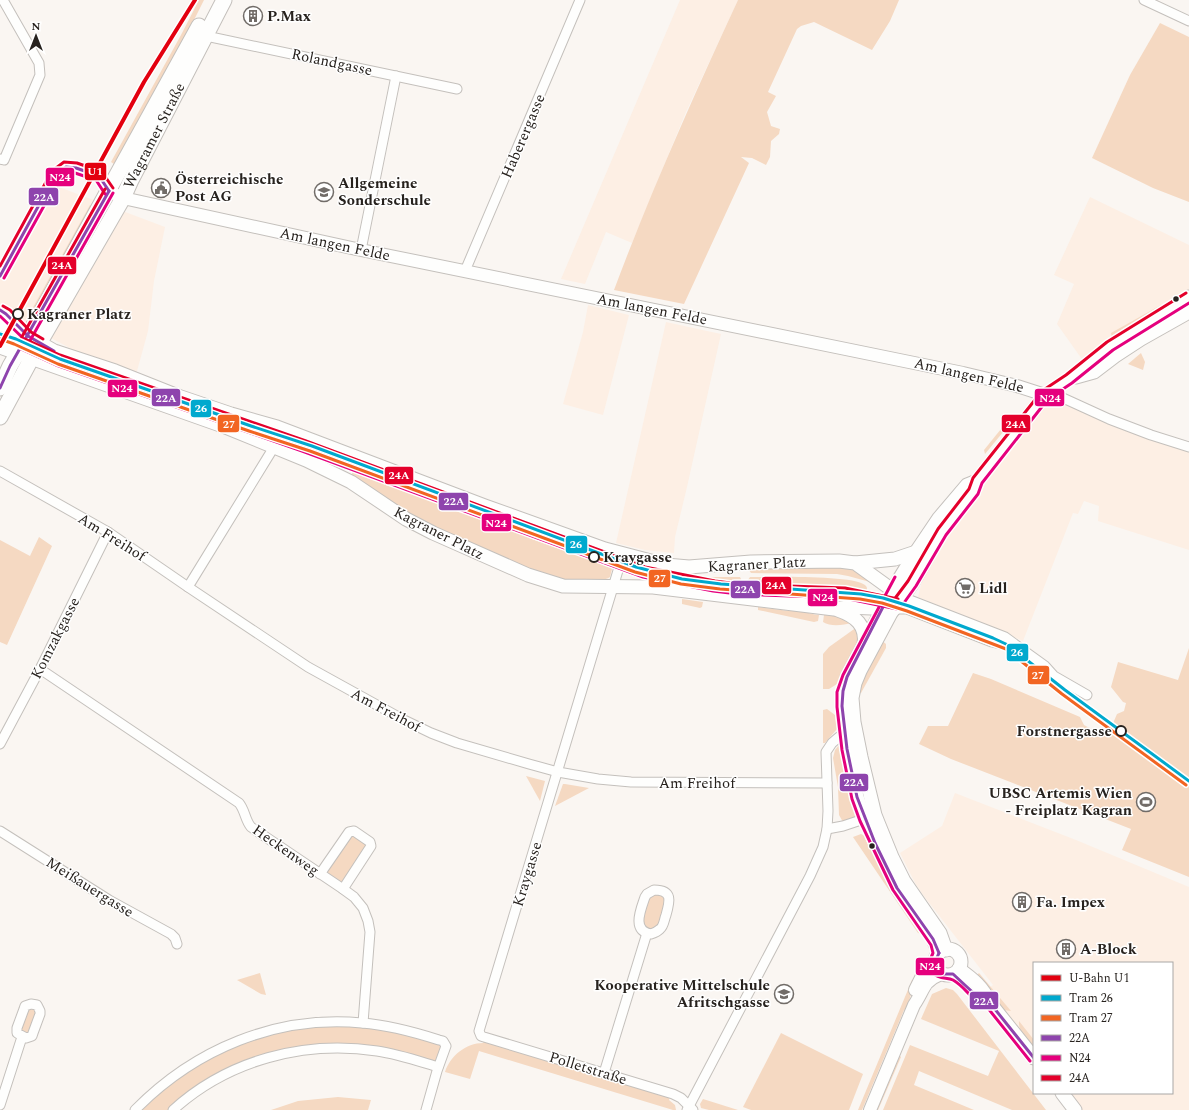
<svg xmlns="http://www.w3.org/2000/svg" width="1189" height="1110" viewBox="0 0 1189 1110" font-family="Spectral,serif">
<rect width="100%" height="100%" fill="#faf6f2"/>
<!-- built -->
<g fill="#fdefe4">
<polygon points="680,0 738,0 686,112 632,243 606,232 585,284 561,279"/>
<polygon points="43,181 165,227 154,281 148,331 134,382 0,311 0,260"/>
<polygon points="1090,197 1189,245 1189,313 1084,362 1057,324 1074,284 1054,275"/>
<polygon points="588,305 629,315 603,415 563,404 583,332"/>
<polygon points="666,322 721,334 687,487 675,537 674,553 645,550 616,543"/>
<polygon points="1059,393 1125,423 1189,442 1189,550 1098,521 1099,506 1084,501 1078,514 1073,513 1023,641 918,597 937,519 984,468"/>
<polygon points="1026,667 1043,669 1111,722 1115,726 1114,737"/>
<polygon points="955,793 1076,840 1189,887 1189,1110 1076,1110 1063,1093 1172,1093 1172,963 1034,963 1034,1054 986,990 993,985 923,895 915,883 900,853 942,826"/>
</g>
<!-- green -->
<g fill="#f5d9c2">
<polygon points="199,0 204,0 182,44 164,73 114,164 111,162 181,35"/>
<path d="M738,0H899L890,21L872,50L814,22L801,26L797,29L768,92L776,96L767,112L771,126L780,129L779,134L771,141L770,157L766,165L752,158L741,157L749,163L684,304L614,290C651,191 694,95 738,0Z"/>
<polygon points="1160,23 1189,37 1189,202 1153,188 1092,158 1130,75"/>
<polygon points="90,205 92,206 33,313 31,311"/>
<polygon points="1161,305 1162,307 1112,338 1111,333"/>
<polygon points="1141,353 1145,362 1143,370 1128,364"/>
<polygon points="1005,424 1008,426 985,454 984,450"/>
<path d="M354,470L523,534L524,532L530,534L529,538L592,560L593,559L613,565L610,577C599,585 560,580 547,578L444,535L350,477Z"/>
<polygon points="39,537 52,546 7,645 0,642 0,540 30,556"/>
<polygon points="749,566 849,567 870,582 848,576 837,574 751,573 749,570"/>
<polygon points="710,577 740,577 741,579 742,584 706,580"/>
<path d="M750,577C770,577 852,575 865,585C867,587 867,587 867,590L748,584V580Z"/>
<polygon points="682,599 703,602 702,607 700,608 682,604"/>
<path d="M758,607L789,611L790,608C800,610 808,614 819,615L818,621L814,622L758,610Z"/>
<path d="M824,615L840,616L852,623C843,625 831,627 823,622Z"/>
<polygon points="857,627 860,640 837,684 829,689 823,689 823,654 829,647"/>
<polygon points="881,640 886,644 886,648 861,693 858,694 859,688"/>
<polygon points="1189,648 1189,877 1122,850 1131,829 951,759 919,744 928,726 948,726 973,673 991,679 1080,717 1084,725 1099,733 1111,728 1117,714 1124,711 1126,703 1123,702 1111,687 1118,662 1178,680"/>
<polygon points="827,709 835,715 837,729 825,743 823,743 823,710"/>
<polygon points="839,745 842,745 858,817 843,822 839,815 838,787 833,758 835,750"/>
<polygon points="526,776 545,781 540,801"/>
<polygon points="563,784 565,784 589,788 555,806"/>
<polygon points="351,834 368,846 343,883 325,871"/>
<polygon points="861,834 865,836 866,837 865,838 868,845 869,845 877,861 922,934 918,933 853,837"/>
<path d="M653,894L662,895L666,899L659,926L651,930L645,928C642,918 645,900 653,894Z"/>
<polygon points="260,973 266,995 261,994 237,980"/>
<polygon points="979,973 1011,1011 1003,1010 975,977"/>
<polygon points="915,979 907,1009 904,1010 862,1110 858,1110 912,980"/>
<polygon points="946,988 953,990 957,994 1046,1110 1012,1110 919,1071 914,1085 974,1110 883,1110 910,1045 988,1076 999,1051 921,1019 932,994"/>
<polygon points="27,1009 30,1009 35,1010 36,1013 29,1033 27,1034 20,1030"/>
<path d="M1019,1021L1034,1040V1045C1026,1042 1018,1030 1019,1021Z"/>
<polygon points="345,1025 399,1032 440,1045 441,1048 437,1061 434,1062 405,1053 287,1049 181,1099 168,1110 139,1110 167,1085 221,1051 285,1030"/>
<polygon points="781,1033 863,1074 849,1110 751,1110 743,1107"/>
<path d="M484,1041L670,1097L669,1100L675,1105L676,1110H673L479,1051L470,1079L445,1072C450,1056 466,1043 483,1043Z"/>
<polygon points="899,1055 901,1057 878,1110 875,1110"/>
<polygon points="338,1097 371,1100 368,1110 271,1110 298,1101"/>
<polygon points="703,1099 738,1110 709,1110 701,1108 700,1104"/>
</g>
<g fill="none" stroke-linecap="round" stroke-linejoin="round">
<defs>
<g id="minor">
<polyline points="1144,0 1189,21"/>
<polyline points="206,36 457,89"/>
<polyline points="0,159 4,160 40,75 39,63 3,0"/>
<polyline points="361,250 396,76"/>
<polyline points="465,271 580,0"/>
<polyline points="1045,395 1063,398 1109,419 1151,435 1189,447"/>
<polyline points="0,471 108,532 188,587 308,667 404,720 431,733 457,743 529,764 558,772 598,779 631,782 827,783"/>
<polyline points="623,554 479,1031 481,1036 484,1037 673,1094 681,1098 693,1110"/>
<polyline points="188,587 274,447"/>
<polyline points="902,597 1005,637 1045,666 1054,676 1087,695"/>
<polyline points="894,609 907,609 992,642 1017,648"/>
<path d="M40,669L239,803C245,810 245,820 251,827L343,889L354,897L363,908L368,921L370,932L363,1023"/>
<polyline points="0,744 40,669 108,532"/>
<polyline points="827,829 843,826 870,817"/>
<polyline points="0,831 109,900 171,934 175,938 177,944"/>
<polyline points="320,874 349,832 354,831 370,842 371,846 343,889"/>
<path d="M654,890C673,890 670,901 666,915C664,920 664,926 660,929C657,932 654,933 651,934C631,931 641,909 645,897L647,894Z"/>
<polygon points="31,1004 37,1005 40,1011 40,1014 33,1033 32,1036 26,1038 17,1033 17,1028 24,1009 25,1006"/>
<polyline points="604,1073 647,933"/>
<polyline points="0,1105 22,1037"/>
<path d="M135,1110C195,1049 276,1015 362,1023C389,1025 414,1032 439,1040L443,1041L446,1046L437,1071L426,1110"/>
<path d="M173,1110C228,1060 304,1040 377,1051C398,1054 418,1061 438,1067"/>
<polyline points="687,1110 810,876 823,847 827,829 828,811 826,752 832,743 839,737 849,734"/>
</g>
<g id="tertiary">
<polyline points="109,191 123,198 361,250 963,373 1017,386 1045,395"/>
<polyline points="915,990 923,974 935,966"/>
<path d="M870,1110L914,1005C919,998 923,988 927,983C931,979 936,976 941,974"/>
</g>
<g id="secondary">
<polyline points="0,324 21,332 54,351 115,371 178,396 231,414 277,427 485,506 605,549 666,565 689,567 751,562 839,561 855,563 902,597"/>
<polyline points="0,347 223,426 306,460 351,482 406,519 433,533 528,575 563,586 653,587 834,609 848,607 894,609"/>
<polyline points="1076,377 1094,372 1115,356 1141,339 1189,312"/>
<polyline points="855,563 895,559 916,552"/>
<path d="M838,610C855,616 867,625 864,645"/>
<circle cx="948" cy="962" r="13"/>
<polyline points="946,950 940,933 904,881 892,857 879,825 875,815 861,757 854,722 852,698 855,683 860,671 891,613 912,584 942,532 974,491 977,481 1045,395 1069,379 1110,346 1189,297"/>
<polyline points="939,953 933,939 897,888 865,819 857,797 847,749 842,699 847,677 892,591 912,558 939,518 967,485 977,481"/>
<path d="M959,969C973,979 983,987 990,1003L1034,1058"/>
<polyline points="1062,1093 1075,1110"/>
</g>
<g id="primary">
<polyline points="0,388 10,366 37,320 199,26"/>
<path id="s1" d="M0,417L44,335L123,198L131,180L224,0"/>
</g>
</defs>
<!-- minor casing -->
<use href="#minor" stroke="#c4c0bc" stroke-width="11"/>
<!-- tertiary casing -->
<use href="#tertiary" stroke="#c4c0bc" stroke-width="14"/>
<!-- secondary casing -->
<use href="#secondary" stroke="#c4c0bc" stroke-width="15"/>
<!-- primary casing -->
<use href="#primary" stroke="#c4c0bc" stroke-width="17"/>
<!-- minor -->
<use href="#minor" stroke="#fefefd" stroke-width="9"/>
<!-- tertiary -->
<use href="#tertiary" stroke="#fefefd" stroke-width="12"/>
<!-- secondary -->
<use href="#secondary" stroke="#fefefd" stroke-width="13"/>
<!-- primary -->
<use href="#primary" stroke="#fefefd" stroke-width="15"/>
<defs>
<g id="bus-1">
<polyline points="0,276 56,174 66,167 76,168 99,176 109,191"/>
<polyline points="0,310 6,314 28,336 54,351"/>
<polyline points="23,344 58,360 304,446 644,572 714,586 738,589 845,593 897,604"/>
<polyline points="0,388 10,366 109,191"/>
<polyline points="886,601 847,677 843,691 842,706 847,749 857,797 875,843 897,888 933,939 939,953"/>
<polyline points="939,953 935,962 937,970 943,974 953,974 980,999 990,1003 1034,1058"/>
</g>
<g id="bus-2">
<polyline points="4,278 60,177 67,172 75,173 96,180 105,194"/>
<polyline points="0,316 25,340 37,347"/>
<polyline points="27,346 113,193"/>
<polyline points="21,349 56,365 302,451 643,577 713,591 738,594 844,598 897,609 901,607 916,586 946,535 978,494 982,483 1048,399 1072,383 1113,350 1189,303"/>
<path d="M895,577L843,675L837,692V707L842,750L852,799L860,821L893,890L931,945L933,953C930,959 928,967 933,973C939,980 947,977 953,980C967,988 970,1000 987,1007L1030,1061"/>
</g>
<g id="bus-3">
<polyline points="0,266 52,171 64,162 77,163 102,172 113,188"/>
<polyline points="3,306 10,310 31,332 43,339"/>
<polyline points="25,339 60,355 306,441 645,567 715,581 738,584 845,588 898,599"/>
<polyline points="19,342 105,189"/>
<polyline points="893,601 908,581 938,529 969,489 973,478 1042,391 1066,375 1107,342 1186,293"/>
</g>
</defs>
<!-- bus-1 casing -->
<use href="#bus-1" stroke="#fff" stroke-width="6"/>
<!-- bus-2 casing -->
<use href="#bus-2" stroke="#fff" stroke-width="6"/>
<!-- bus-3 casing -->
<use href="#bus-3" stroke="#fff" stroke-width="6"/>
<!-- bus-1 -->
<use href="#bus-1" stroke="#8e44ad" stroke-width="3"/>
<!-- bus-2 -->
<use href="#bus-2" stroke="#e5007d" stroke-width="3"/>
<!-- bus-3 -->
<use href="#bus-3" stroke="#e4002b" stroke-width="3"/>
<defs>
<polyline id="tram-1" points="0,334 16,339 60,359 251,426 312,446 636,567 682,579 721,584 861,594 883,598 909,606 993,638 1008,645 1065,690 1189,781"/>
<polyline id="tram-2" points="0,339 14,344 58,364 249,431 310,451 635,572 681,584 720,589 860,599 882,603 907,611 1006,649 1062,694 1186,785"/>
</defs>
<!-- tram-1 casing -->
<use href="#tram-1" stroke="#fff" stroke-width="6"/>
<!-- tram-2 casing -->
<use href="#tram-2" stroke="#fff" stroke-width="6"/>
<!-- tram-1 -->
<use href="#tram-1" stroke="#00a9ce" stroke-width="3"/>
<!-- tram-2 -->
<use href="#tram-2" stroke="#f26522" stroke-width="3"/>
<defs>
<polyline id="metro-1" points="0,346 144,82 195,0"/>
</defs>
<!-- metro-1 casing -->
<use href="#metro-1" stroke="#fff" stroke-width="7"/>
<!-- metro-1 -->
<use href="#metro-1" stroke="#e3000f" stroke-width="4"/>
</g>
<!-- icons -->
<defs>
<symbol id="building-ring" viewBox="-11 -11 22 22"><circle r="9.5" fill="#fff" stroke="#716c68" stroke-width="1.5"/><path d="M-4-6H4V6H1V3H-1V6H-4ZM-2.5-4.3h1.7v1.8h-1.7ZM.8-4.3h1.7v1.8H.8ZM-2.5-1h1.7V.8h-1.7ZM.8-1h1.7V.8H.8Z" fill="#716c68"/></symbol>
<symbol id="civic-ring" viewBox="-11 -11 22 22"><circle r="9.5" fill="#fff" stroke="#716c68" stroke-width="1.5"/><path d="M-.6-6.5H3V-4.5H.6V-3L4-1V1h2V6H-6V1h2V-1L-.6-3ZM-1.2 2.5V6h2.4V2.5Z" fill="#716c68"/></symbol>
<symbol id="school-ring" viewBox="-11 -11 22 22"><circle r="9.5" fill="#fff" stroke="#716c68" stroke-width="1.5"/><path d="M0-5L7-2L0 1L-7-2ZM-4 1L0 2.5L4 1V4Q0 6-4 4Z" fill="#716c68"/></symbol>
<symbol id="supermarket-ring" viewBox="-11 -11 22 22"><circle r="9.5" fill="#fff" stroke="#716c68" stroke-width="1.5"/><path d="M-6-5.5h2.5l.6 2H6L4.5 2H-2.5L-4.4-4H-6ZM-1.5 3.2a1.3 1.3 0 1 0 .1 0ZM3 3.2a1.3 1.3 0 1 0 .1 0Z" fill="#716c68"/></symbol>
<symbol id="stadium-ring" viewBox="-11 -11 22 22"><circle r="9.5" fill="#fff" stroke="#716c68" stroke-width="1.5"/><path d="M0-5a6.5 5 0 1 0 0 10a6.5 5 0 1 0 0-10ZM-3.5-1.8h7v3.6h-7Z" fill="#716c68"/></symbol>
</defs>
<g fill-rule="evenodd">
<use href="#building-ring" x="242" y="5" width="22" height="22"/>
<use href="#civic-ring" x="150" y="177" width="22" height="22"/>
<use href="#school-ring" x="313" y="181" width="22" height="22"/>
<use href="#supermarket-ring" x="954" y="577" width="22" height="22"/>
<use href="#stadium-ring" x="1135" y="791" width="22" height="22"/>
<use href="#building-ring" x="1011" y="891" width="22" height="22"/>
<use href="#building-ring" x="1055" y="938" width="22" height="22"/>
<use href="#school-ring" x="773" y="983" width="22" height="22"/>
</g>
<!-- markers -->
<g fill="#27221e" stroke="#fff" stroke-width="1.5">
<circle cx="1176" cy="299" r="3.5"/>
<circle cx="872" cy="846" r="3.5"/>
</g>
<g fill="#fff" stroke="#27221e" stroke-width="2">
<circle cx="18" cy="314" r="5"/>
<circle cx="594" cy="557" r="5"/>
<circle cx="1121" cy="731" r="5"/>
</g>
<g text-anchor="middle" stroke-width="3" stroke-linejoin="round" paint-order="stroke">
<!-- poi labels -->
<g font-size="15" font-weight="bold" fill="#27221e" stroke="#fff" text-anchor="start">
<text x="267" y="21">P.Max</text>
<text x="175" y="184">Österreichische<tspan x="175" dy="17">Post AG</tspan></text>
<text x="338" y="188">Allgemeine<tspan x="338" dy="17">Sonderschule</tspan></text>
<text x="979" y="593">Lidl</text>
<text x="1132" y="798" text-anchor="end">UBSC Artemis Wien<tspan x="1132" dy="17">- Freiplatz Kagran</tspan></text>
<text x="1036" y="907">Fa. Impex</text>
<text x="1080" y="954">A-Block</text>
<text x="770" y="990" text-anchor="end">Kooperative Mittelschule<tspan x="770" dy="17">Afritschgasse</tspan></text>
</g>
<!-- street labels -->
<g font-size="15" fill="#27221e" stroke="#fff">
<text transform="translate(332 62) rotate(12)" y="5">Rolandgasse</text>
<text dy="5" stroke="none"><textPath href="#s1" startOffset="321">Wagramer Straße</textPath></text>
<text transform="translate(523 136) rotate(-67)" y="5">Haberergasse</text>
<text transform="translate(335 244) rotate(12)" y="5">Am langen Felde</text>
<text transform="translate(652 309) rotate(11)" y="5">Am langen Felde</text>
<text transform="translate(969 375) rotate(13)" y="5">Am langen Felde</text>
<text transform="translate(439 533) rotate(27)" y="5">Kagraner Platz</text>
<text transform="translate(112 537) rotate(32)" y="5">Am Freihof</text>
<text transform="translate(757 564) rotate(-3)" y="5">Kagraner Platz</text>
<text transform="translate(55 638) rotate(-63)" y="5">Komzakgasse</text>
<text transform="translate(386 710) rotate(28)" y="5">Am Freihof</text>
<text x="697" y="788">Am Freihof</text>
<text transform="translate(286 850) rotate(35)" y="5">Heckenweg</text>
<text transform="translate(527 874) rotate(-73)" y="5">Kraygasse</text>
<text transform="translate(90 887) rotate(32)" y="5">Meißauergasse</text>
<text transform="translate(588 1068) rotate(17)" y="5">Polletstraße</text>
</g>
<!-- stop labels -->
<g font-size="15" font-weight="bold" fill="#27221e" stroke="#fff" text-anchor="start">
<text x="27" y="319">Kagraner Platz</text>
<text x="603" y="562">Kraygasse</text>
<text x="1112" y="736" text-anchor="end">Forstnergasse</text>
</g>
</g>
<g stroke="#fff" stroke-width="1.5">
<rect x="84" y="162" width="23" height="19" rx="4" fill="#e3000f"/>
<rect x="45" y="167" width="30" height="20" rx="4" fill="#e5007d"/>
<rect x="28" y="187" width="31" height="19" rx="4" fill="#8e44ad"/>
<rect x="47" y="256" width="30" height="19" rx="4" fill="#e4002b"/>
<rect x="107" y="379" width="31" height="19" rx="4" fill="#e5007d"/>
<rect x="151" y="388" width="30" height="19" rx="4" fill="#8e44ad"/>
<rect x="1034" y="388" width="31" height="19" rx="4" fill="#e5007d"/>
<rect x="190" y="399" width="22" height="19" rx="4" fill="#00a9ce"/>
<rect x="217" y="414" width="23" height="19" rx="4" fill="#f26522"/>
<rect x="1001" y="414" width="30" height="19" rx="4" fill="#e4002b"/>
<rect x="384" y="466" width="30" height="19" rx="4" fill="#e4002b"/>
<rect x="438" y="492" width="31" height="19" rx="4" fill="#8e44ad"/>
<rect x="481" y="513" width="31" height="19" rx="4" fill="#e5007d"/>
<rect x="565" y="535" width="23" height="19" rx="4" fill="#00a9ce"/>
<rect x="648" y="569" width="23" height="19" rx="4" fill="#f26522"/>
<rect x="761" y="576" width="31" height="19" rx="4" fill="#e4002b"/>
<rect x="730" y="580" width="31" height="19" rx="4" fill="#8e44ad"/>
<rect x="807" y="588" width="31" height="19" rx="4" fill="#e5007d"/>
<rect x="1006" y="643" width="23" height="19" rx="4" fill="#00a9ce"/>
<rect x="1027" y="665" width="23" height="20" rx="4" fill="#f26522"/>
<rect x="839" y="773" width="30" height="19" rx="4" fill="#8e44ad"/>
<rect x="915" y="957" width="30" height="19" rx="4" fill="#e5007d"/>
<rect x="969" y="991" width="30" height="19" rx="4" fill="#8e44ad"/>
</g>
<g font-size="11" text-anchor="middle" font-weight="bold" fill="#fff">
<text x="95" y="175">U1</text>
<text x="60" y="181">N24</text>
<text x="44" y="201">22A</text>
<text x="62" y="269">24A</text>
<text x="122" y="392">N24</text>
<text x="166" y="402">22A</text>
<text x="1050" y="402">N24</text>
<text x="201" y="412">26</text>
<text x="229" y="428">27</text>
<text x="1016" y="428">24A</text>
<text x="399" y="479">24A</text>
<text x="454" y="505">22A</text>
<text x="496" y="527">N24</text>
<text x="576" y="548">26</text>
<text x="660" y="582">27</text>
<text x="776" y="589">24A</text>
<text x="745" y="593">22A</text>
<text x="823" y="601">N24</text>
<text x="1017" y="656">26</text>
<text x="1038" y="679">27</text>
<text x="854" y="786">22A</text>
<text x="930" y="970">N24</text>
<text x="984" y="1005">22A</text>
</g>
<!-- legend -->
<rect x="1033" y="962" width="140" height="132" fill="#ffffff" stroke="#a9a7a5"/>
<rect x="1041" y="975" width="20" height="6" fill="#e3000f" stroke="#a9a7a5"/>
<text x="1069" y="982" font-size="12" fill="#27221e">U-Bahn U1</text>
<rect x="1041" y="995" width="20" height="6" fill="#00a9ce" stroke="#a9a7a5"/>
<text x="1069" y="1002" font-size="12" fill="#27221e">Tram 26</text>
<rect x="1041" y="1015" width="20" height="6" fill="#f26522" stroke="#a9a7a5"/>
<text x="1069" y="1022" font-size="12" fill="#27221e">Tram 27</text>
<rect x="1041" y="1035" width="20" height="6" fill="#8e44ad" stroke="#a9a7a5"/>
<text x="1069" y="1042" font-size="12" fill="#27221e">22A</text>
<rect x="1041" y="1055" width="20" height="6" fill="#e5007d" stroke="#a9a7a5"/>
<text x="1069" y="1062" font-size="12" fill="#27221e">N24</text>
<rect x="1041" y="1075" width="20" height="6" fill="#e4002b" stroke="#a9a7a5"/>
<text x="1069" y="1082" font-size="12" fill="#27221e">24A</text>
<!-- north arrow -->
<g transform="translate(36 36)" stroke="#ffffff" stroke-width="3" paint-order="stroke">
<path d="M0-3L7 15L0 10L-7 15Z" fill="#27221e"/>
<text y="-6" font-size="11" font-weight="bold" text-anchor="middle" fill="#27221e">N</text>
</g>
</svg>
